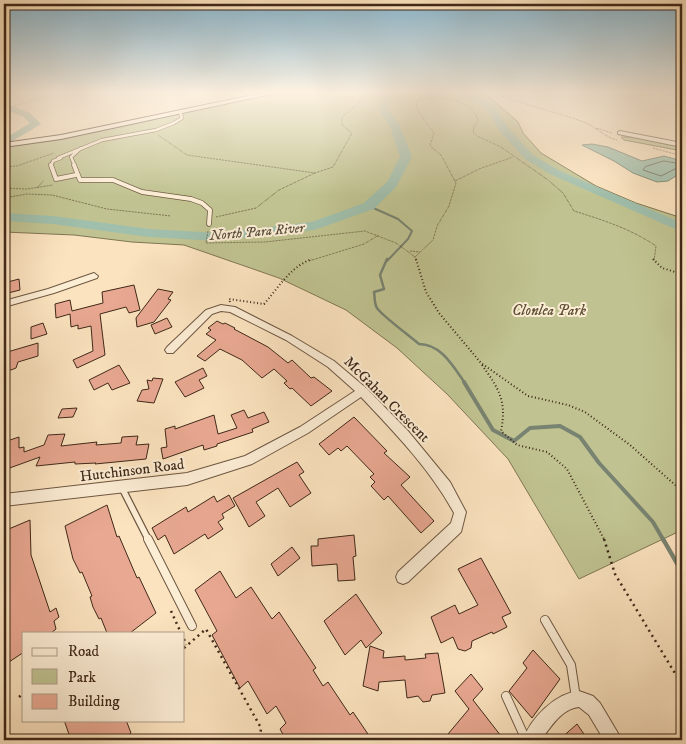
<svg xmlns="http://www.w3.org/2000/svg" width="686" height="744" viewBox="0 0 686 744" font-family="'IM FELL DW Pica',serif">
<rect width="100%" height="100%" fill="#fbe3bf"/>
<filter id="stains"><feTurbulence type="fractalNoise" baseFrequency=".004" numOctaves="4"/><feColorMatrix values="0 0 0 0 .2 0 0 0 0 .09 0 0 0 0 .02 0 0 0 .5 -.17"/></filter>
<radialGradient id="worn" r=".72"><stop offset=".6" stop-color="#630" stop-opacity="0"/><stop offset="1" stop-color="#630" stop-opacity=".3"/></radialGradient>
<!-- green -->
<g fill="#c0c391" stroke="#807654">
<polygon points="278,92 484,92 518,122 523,133 541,153 596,186 636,203 682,218 682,530 579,579 508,459 447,394 397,348 346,310 279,278 184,245 132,242 74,235 4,232 4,145 42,140"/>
<polygon points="621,137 632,137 682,146 682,151 624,140"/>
</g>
<!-- water -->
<polygon fill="#a0bfac" stroke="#798371" points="592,144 608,147 642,161 664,156 682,161 682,172 668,181 657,182 633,173 614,161 582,145"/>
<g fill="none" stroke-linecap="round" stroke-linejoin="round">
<!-- shore -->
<polygon stroke="#707462" stroke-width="1" points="664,161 676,163 679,167 661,176 643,170 645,167"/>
<!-- stream-far3 -->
<polyline stroke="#798371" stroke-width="2" points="369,206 398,219 412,231 408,239 387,261"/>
<!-- stream-far2 -->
<path stroke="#798371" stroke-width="2.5" d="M387,259L380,275L384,289L374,292C375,297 374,303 377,308C380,314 411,337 419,344C441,344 453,366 465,383"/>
<!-- stream-far1 -->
<polyline stroke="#798371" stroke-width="4" points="464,382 493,430 514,441 530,428 560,426 580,437 599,463 653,522 664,541"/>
<!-- stream -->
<polyline stroke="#798371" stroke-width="4.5" points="663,539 682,572"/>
<!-- river -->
<g fill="#a0bfac" fill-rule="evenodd">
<polygon points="4,92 16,92 4,98"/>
<polygon points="399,92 391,97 389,110 400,126 412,157 396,187 374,209 314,230 217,241 149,237 53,224 4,221 4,213 53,216 149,229 217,233 312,222 364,203 387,182 400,157 390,126 379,110 384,93"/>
<polygon points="447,92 462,92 481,97 494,105 509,129 533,155 560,171 682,223 682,232 552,175 525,159 501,133 487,109 475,101"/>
<polygon points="4,103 30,113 41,124 4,146 4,139 30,123 24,117 4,109"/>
</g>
</g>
<!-- building -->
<g fill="#e9a892" stroke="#3f2818">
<polygon points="19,279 20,290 4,294 4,283"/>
<polygon points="134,285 140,310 129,313 126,307 100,314 105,355 77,368 73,360 93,351 91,326 78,329 78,325 71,327 70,314 56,318 55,304 70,300 72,311 103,303 102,292"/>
<polygon points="158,289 173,292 168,299 171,300 154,322 137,327 136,318"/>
<polygon points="167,318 172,327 155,334 151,325"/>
<polygon points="217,321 223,324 225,323 235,328 234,329 268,347 288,363 292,360 311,378 314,377 332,391 311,406 292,388 290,389 284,383 287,381 274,369 262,378 242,360 220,349 205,361 197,356 216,340 206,334 211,330 208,328"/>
<polygon points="43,323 47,334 31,339 31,327"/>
<polygon points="38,343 38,356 18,362 16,368 11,370 4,368 4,353"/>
<polygon points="119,365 130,383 112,390 108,383 94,390 89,380"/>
<polygon points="203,368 207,376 199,380 204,388 185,397 175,382"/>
<polygon points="153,378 163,379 154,403 137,401 142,390 149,389 147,380 152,381"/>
<polygon points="77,408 73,417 58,418 62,409"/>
<polygon points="244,410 248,418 264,412 269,422 252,429 253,432 217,444 217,446 204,450 203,445 163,459 161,448 167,447 165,429 175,426 175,429 214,415 218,434 237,428 231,415"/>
<polygon points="354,417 387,451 384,453 410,477 401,485 434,521 421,533 388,496 384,500 371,486 375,482 370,477 374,474 347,446 341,451 338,448 329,455 319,444"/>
<polygon points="65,434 61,446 97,442 96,445 121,443 122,437 138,436 136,445 149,444 146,459 95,464 96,463 75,464 75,462 36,466 40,457 4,470 4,442 19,437 19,448 24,447 24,452 44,445 48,435"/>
<polygon points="297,462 304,472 299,475 311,493 290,507 278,488 256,502 265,516 249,527 233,498"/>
<polygon points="229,495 235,506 222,514 224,518 218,522 223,529 208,539 205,534 174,554 165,535 158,540 152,528 186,507 188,512 214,496 217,502"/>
<polygon points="107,505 117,537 119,536 137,578 139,577 156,613 130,633 107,633 101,618 99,619 93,607 90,597 92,596 82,572 80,573 73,559 65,526"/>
<polygon points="30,520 31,555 50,612 56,608 59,617 54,621 56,629 51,633 24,633 24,652 6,664 4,654 4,531"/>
<polygon points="354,535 356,556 353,557 355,580 338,581 337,564 312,566 311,546 318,546 318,539"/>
<polygon points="292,547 300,558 278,576 271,564"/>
<polygon points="481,558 511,613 502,617 507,627 493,634 492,632 472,641 471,648 465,651 458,649 453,637 441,643 431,617 455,605 459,614 478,605 458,569"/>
<polygon points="220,571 236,598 251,587 272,619 279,612 316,668 313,670 323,686 328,682 350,715 353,712 372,740 286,740 280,729 286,723 276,706 267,714 248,681 240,688 212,635 217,631 195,590"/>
<polygon points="356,594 382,633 366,648 361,640 345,655 324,621"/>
<polygon points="370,646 384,651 383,658 405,656 405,660 426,658 425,654 438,653 445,693 432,695 430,701 423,702 418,696 407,698 405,680 379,682 378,691 363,686"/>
<polygon points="533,650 560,679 532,718 509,691 527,668 523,663"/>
<polygon points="471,674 483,689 473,700 501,736 497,740 443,740 469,709 455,691"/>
<polygon points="64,720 126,720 131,733 123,740 71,740"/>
<polygon points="577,724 588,740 559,740"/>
</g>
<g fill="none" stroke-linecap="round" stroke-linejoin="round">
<defs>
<g id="lane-far3">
<polyline points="58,158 102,140 156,130 174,123 182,118 180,112"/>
<polyline points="51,166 53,161 61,158"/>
<polyline points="75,166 71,157 81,148"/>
</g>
<g id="lane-far2">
<polyline points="51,165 56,179 76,175"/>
<polyline points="74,165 80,180 113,180 142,192 191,199 202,203 210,210 209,224"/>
</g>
<polyline id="lane-far1" points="122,488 149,541"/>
<g id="lane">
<polyline points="148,539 192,626"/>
<polyline points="545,620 571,665 576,698"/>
<polyline points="506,696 526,740"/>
</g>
<g id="street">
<polygon points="664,92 672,92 682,96 682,98"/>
<polygon points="620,131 682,143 682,147 618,134 618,132"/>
<polygon points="94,273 98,276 97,278 54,293 4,307 4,301 48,289"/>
<path d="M221,305L235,307L292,336L334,361L366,388L408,431L450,482L466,512L461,532L408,582L403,584L398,582L396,577L398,572L451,523L454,513C430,469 395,433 361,397L308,433L252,464L187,485L4,506V494L187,473L245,456L300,427L355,391L328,367L286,340L230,312L221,311L212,314L173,353H167L165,350L167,347L206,310Z"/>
<path d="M579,691L593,696L600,703L622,740H604L589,715L579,707C561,709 551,727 541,740H523C530,719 555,693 579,691Z"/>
</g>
<polygon id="secondary" points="267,92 281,92 61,139 4,147 4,143 61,135"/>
</defs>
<!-- lane-far3 casing -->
<use href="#lane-far3" stroke="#6e5742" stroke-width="4"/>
<!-- lane-far2 casing -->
<use href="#lane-far2" stroke="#6e5742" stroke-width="5.5"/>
<!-- lane-far1 casing -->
<use href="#lane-far1" stroke="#6e5742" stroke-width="8"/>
<!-- lane casing -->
<use href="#lane" stroke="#6e5742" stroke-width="10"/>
<!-- street casing -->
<use href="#street" stroke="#6e5742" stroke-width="2"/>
<!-- secondary casing -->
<use href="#secondary" stroke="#3f2818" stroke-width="2"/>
<!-- path-far2 -->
<g stroke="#3f2818" stroke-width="1" stroke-dasharray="0.5 1" stroke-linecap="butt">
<path d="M492,92C522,105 555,111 586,123C597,128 605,137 617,140"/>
<polyline points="4,109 63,92"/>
<polyline points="596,128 612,133"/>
<polyline points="158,135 187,155 315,173 333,167 352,133 342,125 342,117 358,104 367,92"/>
<polyline points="653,148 682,156"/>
<polyline points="4,167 17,166 54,153"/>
<polyline points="455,181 479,169 513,157"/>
<polyline points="4,188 27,189 53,185"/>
<polyline points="37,188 44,180"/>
<polyline points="4,198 27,194 52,195 107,209 171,216"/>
<polyline points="216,217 256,208 279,190 315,173"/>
<polyline points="208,231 206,243 265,242 365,231 396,243 415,257"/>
<polyline points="410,251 420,252"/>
<polyline points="309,261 364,244 379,235"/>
<path d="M416,261L415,257L433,240L437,226L449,206L456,183L441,155L430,146L434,133L418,111L416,101C434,93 474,99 478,121L474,126L473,132L477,136L501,147L548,180L563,193L574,211C603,220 631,229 656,246L654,261"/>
</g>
<!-- path-far1 -->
<g stroke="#3f2818" stroke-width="2" stroke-dasharray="1 2.5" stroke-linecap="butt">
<polyline points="416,259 426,292 439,313 481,363 528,396 568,405 585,412 630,445 682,491"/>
<polyline points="653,259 662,268 682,274"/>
<path d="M230,302L229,299L264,304C279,287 290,267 312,259"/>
<path d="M482,365C499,389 507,401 501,431L517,445L547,452L567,469L605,541"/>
</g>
<!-- path -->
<g stroke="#3f2818" stroke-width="2.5" stroke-dasharray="2 4" stroke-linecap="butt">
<polyline points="604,539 615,574 682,685"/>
<polyline points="171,611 181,633"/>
<polyline points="184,639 186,645"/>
<polyline points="184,648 206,629 261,728 260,740"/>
<polyline points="19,697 24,693"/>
</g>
<!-- lane-far3 -->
<use href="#lane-far3" stroke="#fcedd5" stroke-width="2.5"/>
<!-- lane-far2 -->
<use href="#lane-far2" stroke="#fcedd5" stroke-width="4"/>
<!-- lane-far1 -->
<use href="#lane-far1" stroke="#fcedd5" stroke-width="5.5"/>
<!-- lane -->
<use href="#lane" stroke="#fcedd5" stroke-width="8"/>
<!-- street -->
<use href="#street" fill="#fcedd5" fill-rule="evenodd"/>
<!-- secondary -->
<use href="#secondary" fill="#fcedd5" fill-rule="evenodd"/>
</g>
<!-- sky -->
<linearGradient id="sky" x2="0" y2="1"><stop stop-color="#8bb8d0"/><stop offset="0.47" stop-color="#fdf2e2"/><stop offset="1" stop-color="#fdf2e2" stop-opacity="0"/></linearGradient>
<rect width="686" height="196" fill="url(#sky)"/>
<g text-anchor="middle" stroke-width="4" stroke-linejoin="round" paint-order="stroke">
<!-- far-water labels -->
<g font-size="14" font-style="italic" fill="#574e3d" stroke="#fcedd5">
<text transform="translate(257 231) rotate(-5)" y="5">North Para River</text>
</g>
<!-- park labels -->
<g font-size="15" font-style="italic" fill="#5f4f36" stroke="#fcedd5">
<text x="549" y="315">Clonlea Park</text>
</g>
<!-- street labels -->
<g font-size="15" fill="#3f2818" stroke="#fcedd5">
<text transform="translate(387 399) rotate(45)" y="5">McGahan Crescent</text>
<text transform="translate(132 470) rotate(-7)" y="5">Hutchinson Road</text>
</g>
</g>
<!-- margin -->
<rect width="686" height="744" fill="none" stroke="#fbe3bf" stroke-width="20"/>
<rect x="5" y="5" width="676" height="734" fill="none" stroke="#3f2818" stroke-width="2.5"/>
<rect x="10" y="10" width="666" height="724" fill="none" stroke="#3f2818"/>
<!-- legend -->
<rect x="22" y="632" width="162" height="90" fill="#fcedd5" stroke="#b09e89"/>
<rect x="32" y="648" width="25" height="8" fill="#fcedd5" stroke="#b09e89"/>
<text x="68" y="656" font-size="15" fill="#3f2818">Road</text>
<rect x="32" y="669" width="25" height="15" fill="#c0c391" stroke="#b09e89"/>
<text x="68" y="682" font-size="15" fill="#3f2818">Park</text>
<rect x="32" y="694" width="25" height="15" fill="#e9a892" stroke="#b09e89"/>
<text x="68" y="706" font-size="15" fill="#3f2818">Building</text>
<rect width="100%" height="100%" filter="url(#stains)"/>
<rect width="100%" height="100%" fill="url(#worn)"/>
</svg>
